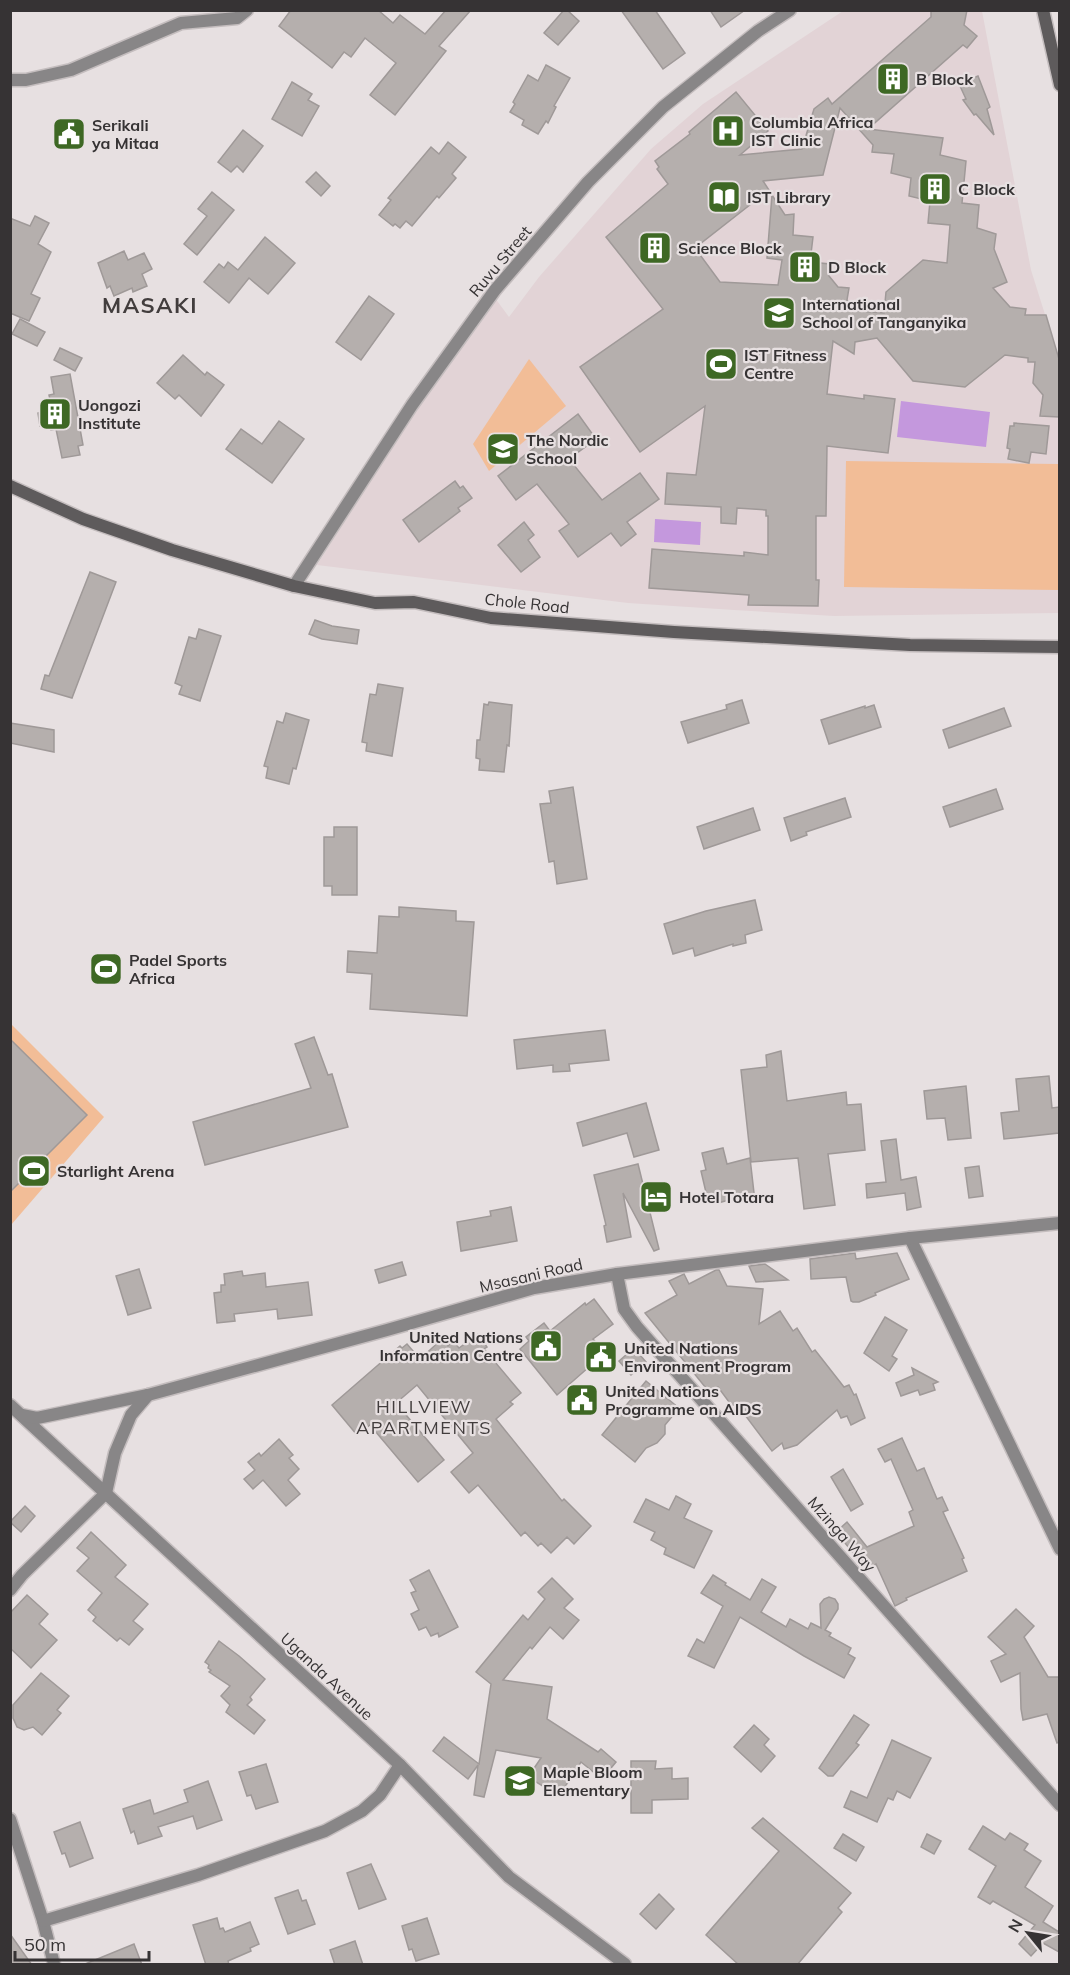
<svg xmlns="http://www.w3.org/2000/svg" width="1070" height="1975" viewBox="0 0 1070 1975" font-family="Mulish,sans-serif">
<rect width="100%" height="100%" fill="#e7e0e1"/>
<!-- built -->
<polygon fill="#e2d3d6" points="843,11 982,11 1031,270 1059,359 1059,613 834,616 734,610 628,603 317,565 401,432 495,298 509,317 539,277 651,149 703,104"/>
<!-- green -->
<g fill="#f2bd97">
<polygon points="529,359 566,406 489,471 473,444"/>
<polygon points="846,461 1059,464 1059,590 844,587"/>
<polygon points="11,1024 104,1117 11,1225"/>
</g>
<!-- water -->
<g fill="#c498dd">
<polygon points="901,401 990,412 986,447 897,437"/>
<polygon points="655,519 701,522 700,545 654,542"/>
</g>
<!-- building -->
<g fill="#b5afad" stroke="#9f9998" stroke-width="1.5" fill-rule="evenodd">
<polygon points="291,10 378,10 393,23 400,15 425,34 446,10 471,10 439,46 446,51 395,115 370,95 396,63 365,38 351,57 344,52 332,68 279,26"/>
<polygon points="564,10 567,10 579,21 558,45 544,33"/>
<polygon points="621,10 655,10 685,53 663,69"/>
<polygon points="710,10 745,10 721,27"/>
<path d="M931,10H967L964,25L977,36L967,48L963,45L868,129L943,138L940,155L966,161L962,203L979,205L977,228L996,234L994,249L1007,282L993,288L1010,307L1026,309L1025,315H1046L1059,359V417L1040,416L1043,395L1033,383L1035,362H1028V358L1005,355L965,387L913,381L877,338L855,342L854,354L833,341L827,394L864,399V395L895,399L888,453L827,446L826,516H816V580H819L818,606L748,605L749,595L649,588L652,549L744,556V552L768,555V516H766V510L737,508L736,524L721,523V507L665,504L667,473L696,475L705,406L640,452L580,367L663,309L606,237L668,184L657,169L659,167L655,161L690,134L689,132L736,92L768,131L740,155L802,149L814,109L828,98L832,104L931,17ZM840,108L873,145L872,152L894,154L891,173L911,178L909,196L930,201L928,223L950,225L947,263L923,260L886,292L884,313L857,311L847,300L849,288L838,287L829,276L830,264L810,262L813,237L793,235L794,214L785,215L772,195L767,258L782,260L778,285L720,282L695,248L769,190L763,181L823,175Z"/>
<polygon points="546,65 570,78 554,106 556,107 548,123 546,121 538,134 522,125 524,120 510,112 515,104 513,102 528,75 538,81"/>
<polygon points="978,76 990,107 987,109 994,135 976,114 974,115 963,100 966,99 959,84"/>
<polygon points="292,82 312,94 308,100 319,106 302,136 272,119"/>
<polygon points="243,130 263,146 243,172 237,166 231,172 218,162"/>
<polygon points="448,142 466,157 452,174 456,178 439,198 437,196 412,226 406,221 400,228 395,224 393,226 379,215 391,200 388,198 431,147 439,154"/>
<polygon points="316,172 330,186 321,196 306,182"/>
<polygon points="212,192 234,210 197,255 184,244 207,216 198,209"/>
<polygon points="35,216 49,223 38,244 51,252 31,294 40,298 29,321 10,313 10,218 30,226"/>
<polygon points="265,237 295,263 268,294 249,278 229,303 204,282 219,264 224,268 228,262 238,270"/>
<polygon points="124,251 128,260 144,253 152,269 142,274 147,286 133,292 132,288 114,296 110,286 107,288 98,263"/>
<polygon points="369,296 394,314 361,360 336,342"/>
<polygon points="20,319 45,332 37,346 12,334"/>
<polygon points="60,348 82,358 75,371 54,360"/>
<polygon points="183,355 205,375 207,372 224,385 201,416 179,395 175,399 157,383"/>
<polygon points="70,374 83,445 78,446 80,455 62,458 56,429 51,430 50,424 40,426 38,413 47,411 46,405 51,404 49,395 54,394 51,377"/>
<polygon points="578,414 596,439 569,459 602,500 640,473 659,499 627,522 636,534 621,546 611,533 578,557 559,531 569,524 537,484 516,500 498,476"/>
<polygon points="279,421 304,439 272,483 226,449 241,429 262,444"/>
<polygon points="1014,423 1049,426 1046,454 1031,452 1029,463 1008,459 1010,449 1007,448 1010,426 1014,426"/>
<polygon points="455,481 460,488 463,486 472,498 458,508 460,511 419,542 403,520"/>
<polygon points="524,522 534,535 528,540 540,557 521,572 498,545"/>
<polygon points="90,572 116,582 72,698 41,689 45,675 49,676"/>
<polygon points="315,620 332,626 359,630 357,644 322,639 309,634"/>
<polygon points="199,629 221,636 200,701 179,694 182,686 175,683 189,637 196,639"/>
<polygon points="378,684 403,688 392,756 366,751 367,743 362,742 370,694 376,695"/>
<polygon points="742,700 749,723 688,743 681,722 727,709 726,705"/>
<polygon points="489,702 512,705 509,746 507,745 504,772 479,770 480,759 476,758 477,740 480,740 484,704 488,705"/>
<polygon points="874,705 881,727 829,744 821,720 865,706 865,708"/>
<polygon points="1004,708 1011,726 949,748 943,730"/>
<polygon points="286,713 309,720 296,769 293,768 289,784 266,778 268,767 264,766 277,721 283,723"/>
<polygon points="10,723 54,730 54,752 10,743"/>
<polygon points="573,787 587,879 557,884 554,861 549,862 540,804 551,803 549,791"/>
<polygon points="996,789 1003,809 950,827 943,807"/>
<polygon points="845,798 851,817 806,832 807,835 791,841 784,818"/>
<polygon points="753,808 760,830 704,849 697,827"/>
<polygon points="334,827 357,827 357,895 332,895 332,886 324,886 324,837 334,837"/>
<polygon points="755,900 762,930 745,935 746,943 733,946 733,944 695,956 693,948 673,954 664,924 706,911"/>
<polygon points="399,907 456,911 456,921 474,922 467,1016 370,1009 372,974 347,972 348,951 377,953 379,916 399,917"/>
<polygon points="605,1030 609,1060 569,1064 570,1071 553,1072 553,1065 517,1069 514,1040"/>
<polygon points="314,1037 328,1075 332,1074 348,1127 205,1165 193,1122 311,1088 295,1044"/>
<polygon points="10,1039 87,1115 10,1192"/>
<polygon points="781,1051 787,1101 846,1092 847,1105 861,1104 865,1150 828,1154 835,1205 804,1209 798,1158 751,1162 741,1070 767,1067 766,1055"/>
<polygon points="1049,1076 1052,1108 1059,1107 1059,1133 1004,1139 1001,1113 1019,1111 1016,1079"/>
<polygon points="966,1086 971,1138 948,1140 945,1118 927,1119 924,1091"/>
<polygon points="646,1103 659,1150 634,1157 627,1133 583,1146 577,1123"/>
<polygon points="896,1139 901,1180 916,1177 921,1207 907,1210 905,1193 867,1198 866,1184 886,1182 881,1141"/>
<polygon points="723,1148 727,1164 750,1158 754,1193 718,1203 717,1198 708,1201 701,1171 706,1170 702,1153"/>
<polygon points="638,1164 659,1249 654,1251 623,1193 631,1237 607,1242 604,1226 606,1225 594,1175"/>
<polygon points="979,1166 983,1196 969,1198 965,1168"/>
<polygon points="511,1207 517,1241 461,1251 457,1222 491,1216 490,1211"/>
<polygon points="855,1253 856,1259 897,1253 909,1279 875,1293 876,1295 859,1302 853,1302 851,1301 846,1277 811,1279 810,1259"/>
<polygon points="402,1262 406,1275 379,1283 375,1270"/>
<polygon points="765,1264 788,1280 756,1282 749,1266"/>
<polygon points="139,1269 151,1308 128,1315 116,1276"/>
<polygon points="716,1270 719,1270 727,1286 763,1289 759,1324 780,1311 793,1331 797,1328 812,1352 815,1350 844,1387 849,1385 854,1395 856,1394 865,1418 851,1425 847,1416 841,1418 837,1410 797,1445 784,1449 782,1443 772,1451 736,1403 732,1406 718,1387 710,1393 645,1313 677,1295 669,1281 684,1274 689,1284"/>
<polygon points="242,1271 243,1276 265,1273 266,1287 308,1282 312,1315 278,1319 277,1309 234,1314 235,1321 217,1323 214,1293 221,1292 221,1285 225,1285 224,1274"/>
<polygon points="594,1299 613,1324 593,1339 605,1353 557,1395 520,1349 529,1341 526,1337 544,1323 550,1331 585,1303 586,1305"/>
<polygon points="885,1317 907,1330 892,1356 897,1359 889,1371 864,1353"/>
<polygon points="478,1334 487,1347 484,1349 521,1393 510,1402 513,1404 496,1419 562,1501 564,1499 591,1526 574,1544 567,1537 551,1553 541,1543 538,1546 525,1532 521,1536 478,1485 469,1493 451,1472 473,1453 417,1385 396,1403 444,1460 418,1482 370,1425 357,1435 332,1405 400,1346 402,1348 407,1344 420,1359 442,1339 448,1346 453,1341 459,1348"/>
<polygon points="634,1348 646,1362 631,1375 619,1361"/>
<polygon points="912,1368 938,1382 933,1384 935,1390 920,1395 918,1390 901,1396 896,1383 914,1375"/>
<polygon points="646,1381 679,1408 665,1425 665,1434 657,1443 646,1448 635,1462 602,1435"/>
<polygon points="902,1438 917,1471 924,1468 937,1499 942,1497 948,1510 943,1512 964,1558 962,1559 967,1571 906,1598 907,1600 895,1606 876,1564 868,1571 836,1532 847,1522 867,1547 914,1526 909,1512 913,1510 891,1459 885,1462 878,1449"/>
<polygon points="279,1439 293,1455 289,1458 299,1469 288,1480 300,1494 286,1506 263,1480 253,1489 244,1479 255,1470 248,1462 259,1453 261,1456"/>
<polygon points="843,1469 863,1504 851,1511 831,1477"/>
<polygon points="676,1496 691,1504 684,1518 712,1531 694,1568 664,1554 666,1548 651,1540 655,1532 634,1522 646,1499 669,1510"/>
<polygon points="25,1506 35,1516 21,1532 10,1522"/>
<polygon points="91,1532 126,1565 115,1577 148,1604 133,1621 143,1629 129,1645 120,1638 117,1641 93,1621 96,1617 88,1610 102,1593 77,1571 89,1558 77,1548"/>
<polygon points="429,1570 458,1627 439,1637 438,1633 431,1636 426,1627 419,1630 411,1614 419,1610 411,1593 416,1591 410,1580"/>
<polygon points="713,1575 726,1583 725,1585 750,1600 762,1579 776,1587 761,1612 786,1627 790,1619 808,1629 811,1623 821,1628 820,1604 824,1599 829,1597 835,1599 838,1604 838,1609 825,1630 831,1633 829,1636 851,1648 848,1654 855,1658 844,1678 804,1656 740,1617 714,1668 688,1656 697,1639 704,1643 723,1606 701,1593"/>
<polygon points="552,1578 573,1599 564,1608 579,1620 563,1639 550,1627 532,1649 530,1647 503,1680 552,1687 547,1719 598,1752 601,1749 616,1762 602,1779 581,1762 559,1796 528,1777 541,1758 496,1750 484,1797 474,1795 478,1765 468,1779 433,1751 444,1737 479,1764 491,1684 476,1672 523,1615 528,1620 545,1599 538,1592"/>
<polygon points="27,1595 48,1614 39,1624 57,1640 31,1668 10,1648 10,1613"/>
<polygon points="1016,1609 1034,1626 1024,1637 1048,1677 1059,1677 1059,1742 1057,1743 1047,1714 1023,1720 1021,1709 1020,1673 1001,1682 991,1661 1006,1654 988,1637"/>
<polygon points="219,1641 239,1656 265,1679 250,1697 252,1700 247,1705 265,1720 254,1734 226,1712 230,1705 221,1696 230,1686 209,1672 211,1670 208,1668 209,1665 205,1662"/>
<polygon points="41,1673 69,1696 57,1710 61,1713 42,1735 33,1727 24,1730 17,1727 13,1718 13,1705"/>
<polygon points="854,1715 869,1725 856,1743 859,1745 833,1776 828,1776 819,1768"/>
<polygon points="754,1725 769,1739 764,1745 775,1756 761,1772 734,1747"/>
<polygon points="892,1740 931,1758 910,1798 897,1791 893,1800 888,1798 877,1822 844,1807 851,1791 867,1798"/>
<polygon points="631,1761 656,1761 655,1769 672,1768 672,1779 688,1778 688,1799 652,1800 652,1813 631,1813"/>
<polygon points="266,1764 278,1802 256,1809 251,1795 247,1796 239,1772"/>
<polygon points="208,1781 222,1820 197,1829 193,1816 158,1827 162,1836 138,1844 134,1831 131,1833 123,1809 150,1800 154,1814 188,1802 184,1790"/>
<polygon points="763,1818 851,1893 838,1908 842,1912 797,1965 739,1965 706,1935 779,1851 752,1828"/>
<polygon points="80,1822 93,1858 70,1867 65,1853 62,1854 54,1832"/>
<polygon points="983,1826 1005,1840 1010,1833 1028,1844 1024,1850 1041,1861 1025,1887 1053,1906 1043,1922 1059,1932 1059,1952 1043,1943 1031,1956 1019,1944 1035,1925 993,1901 990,1904 978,1897 996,1866 969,1849"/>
<polygon points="843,1834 864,1847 856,1861 834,1848"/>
<polygon points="927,1834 941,1841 934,1854 921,1847"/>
<polygon points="371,1864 386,1899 359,1909 347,1873"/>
<polygon points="298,1890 302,1901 306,1900 315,1924 288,1934 275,1898"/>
<polygon points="659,1894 674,1909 656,1929 640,1914"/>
<polygon points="217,1918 220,1929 223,1928 225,1932 250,1922 259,1944 250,1948 251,1951 228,1961 229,1965 206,1965 193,1925"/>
<polygon points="427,1918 439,1954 416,1961 412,1949 409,1950 402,1926"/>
<polygon points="10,1934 32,1965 10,1965"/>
<polygon points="355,1941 363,1965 335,1965 330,1950"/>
<polygon points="134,1944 142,1965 85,1965 85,1964"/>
</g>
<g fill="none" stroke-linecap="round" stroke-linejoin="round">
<defs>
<g id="street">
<polyline points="10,80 26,80 71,70 181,23 237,18 247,10"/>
<polyline points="294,586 412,405 495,290 588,182 663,107 758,31 790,10"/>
<polyline points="910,1238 1060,1549"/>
<polyline points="617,1274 624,1309 637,1327 1060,1805"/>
<polyline points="10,1405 400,1765 509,1877 625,1964"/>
<polyline points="22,1415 37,1418 148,1395 387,1330 534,1288 617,1274 910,1238 1060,1223"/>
<polyline points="10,1590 22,1575 106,1493 115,1453 131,1415 148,1395"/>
<polyline points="10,1819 43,1921 54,1964"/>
<polyline points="43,1921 198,1875 325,1831 362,1811 380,1795 400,1765"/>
</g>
<g id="secondary">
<polyline points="1043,10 1060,85"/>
<polyline points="10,486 83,519 172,550 294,586 375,603 414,602 491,618 674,632 910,645 1060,647"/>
</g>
</defs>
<!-- street casing -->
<use href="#street" stroke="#c4bdbe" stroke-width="15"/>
<!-- secondary casing -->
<use href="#secondary" stroke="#c4bdbe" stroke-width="15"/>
<!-- street -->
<use href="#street" stroke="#888687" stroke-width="12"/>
<!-- secondary -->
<use href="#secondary" stroke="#5e5b5c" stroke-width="12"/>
</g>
<!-- icons -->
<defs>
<symbol id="building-square" viewBox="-11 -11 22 22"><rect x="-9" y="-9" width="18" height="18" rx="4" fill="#3e6824" stroke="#e7e0e1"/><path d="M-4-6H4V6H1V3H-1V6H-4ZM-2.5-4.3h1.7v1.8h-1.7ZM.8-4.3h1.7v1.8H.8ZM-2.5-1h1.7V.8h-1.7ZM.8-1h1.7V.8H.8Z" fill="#fff"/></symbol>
<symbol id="hospital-square" viewBox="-11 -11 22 22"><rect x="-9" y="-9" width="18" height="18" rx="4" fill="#3e6824" stroke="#e7e0e1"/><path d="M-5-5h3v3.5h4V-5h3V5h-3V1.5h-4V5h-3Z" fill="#fff"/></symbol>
<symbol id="civic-square" viewBox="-11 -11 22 22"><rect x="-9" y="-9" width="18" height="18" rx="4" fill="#3e6824" stroke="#e7e0e1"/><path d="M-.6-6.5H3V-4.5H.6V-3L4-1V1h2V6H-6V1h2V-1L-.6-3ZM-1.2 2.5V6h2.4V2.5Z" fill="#fff"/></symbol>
<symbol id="library-square" viewBox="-11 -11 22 22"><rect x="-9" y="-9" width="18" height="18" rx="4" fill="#3e6824" stroke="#e7e0e1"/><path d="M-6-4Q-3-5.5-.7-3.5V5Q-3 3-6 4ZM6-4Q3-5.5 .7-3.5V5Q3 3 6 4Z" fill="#fff"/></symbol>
<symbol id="school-square" viewBox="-11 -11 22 22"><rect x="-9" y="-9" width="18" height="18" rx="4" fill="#3e6824" stroke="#e7e0e1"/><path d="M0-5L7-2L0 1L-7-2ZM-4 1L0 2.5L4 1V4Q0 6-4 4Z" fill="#fff"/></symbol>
<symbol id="stadium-square" viewBox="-11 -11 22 22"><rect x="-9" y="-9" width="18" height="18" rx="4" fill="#3e6824" stroke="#e7e0e1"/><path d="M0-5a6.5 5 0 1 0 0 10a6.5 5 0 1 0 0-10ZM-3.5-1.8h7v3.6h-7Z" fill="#fff"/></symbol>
<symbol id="hotel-square" viewBox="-11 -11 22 22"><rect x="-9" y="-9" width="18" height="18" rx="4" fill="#3e6824" stroke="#e7e0e1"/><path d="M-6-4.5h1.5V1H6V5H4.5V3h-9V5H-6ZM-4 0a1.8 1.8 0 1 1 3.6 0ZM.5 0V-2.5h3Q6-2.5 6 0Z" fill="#fff"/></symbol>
</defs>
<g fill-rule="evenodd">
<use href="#building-square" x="874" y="60" width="38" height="38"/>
<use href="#hospital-square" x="709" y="112" width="38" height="38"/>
<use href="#civic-square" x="50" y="115" width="38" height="38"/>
<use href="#building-square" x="916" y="170" width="38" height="38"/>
<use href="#library-square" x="705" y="178" width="38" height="38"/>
<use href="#building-square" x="636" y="229" width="38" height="38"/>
<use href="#building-square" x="786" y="248" width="38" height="38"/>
<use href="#school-square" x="760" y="294" width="38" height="38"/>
<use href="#stadium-square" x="702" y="345" width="38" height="38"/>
<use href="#building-square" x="36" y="395" width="38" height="38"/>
<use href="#school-square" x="484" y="430" width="38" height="38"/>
<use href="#stadium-square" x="87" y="950" width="38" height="38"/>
<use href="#stadium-square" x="15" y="1152" width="38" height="38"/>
<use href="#hotel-square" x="637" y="1178" width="38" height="38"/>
<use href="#civic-square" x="527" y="1327" width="38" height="38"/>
<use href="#civic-square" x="582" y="1338" width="38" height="38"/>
<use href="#civic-square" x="563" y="1381" width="38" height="38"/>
<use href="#school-square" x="501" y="1762" width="38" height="38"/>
</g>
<g text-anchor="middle" stroke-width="4.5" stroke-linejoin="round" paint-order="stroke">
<!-- poi labels -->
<g font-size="16" font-weight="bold" fill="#363334" stroke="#e7e0e1" text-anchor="start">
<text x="916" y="85">B Block</text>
<text x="751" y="128">Columbia Africa<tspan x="751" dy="18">IST Clinic</tspan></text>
<text x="92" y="131">Serikali<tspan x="92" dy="18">ya Mitaa</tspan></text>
<text x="958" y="195">C Block</text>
<text x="747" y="203">IST Library</text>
<text x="678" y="254">Science Block</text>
<text x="828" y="273">D Block</text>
<text x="802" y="310">International<tspan x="802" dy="18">School of Tanganyika</tspan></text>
<text x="744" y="361">IST Fitness<tspan x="744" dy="18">Centre</tspan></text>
<text x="78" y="411">Uongozi<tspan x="78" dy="18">Institute</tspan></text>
<text x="526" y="446">The Nordic<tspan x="526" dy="18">School</tspan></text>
<text x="129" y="966">Padel Sports<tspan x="129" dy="18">Africa</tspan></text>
<text x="57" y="1177">Starlight Arena</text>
<text x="679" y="1203">Hotel Totara</text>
<text x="523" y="1343" text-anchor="end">United Nations<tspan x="523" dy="18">Information Centre</tspan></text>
<text x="624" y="1354">United Nations<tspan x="624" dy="18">Environment Program</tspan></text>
<text x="605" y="1397">United Nations<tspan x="605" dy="18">Programme on AIDS</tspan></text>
<text x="543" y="1778">Maple Bloom<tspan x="543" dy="18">Elementary</tspan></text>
</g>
<!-- street labels -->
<g font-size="16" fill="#363334" stroke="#e7e0e1">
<text transform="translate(500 261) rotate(-50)" y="6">Ruvu Street</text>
<text transform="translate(527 603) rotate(6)" y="6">Chole Road</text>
<text transform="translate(531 1275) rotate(-13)" y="6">Msasani Road</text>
<text transform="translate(842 1534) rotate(49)" y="6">Mzinga Way</text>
<text transform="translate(327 1676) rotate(43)" y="6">Uganda Avenue</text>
</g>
<!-- neighbourhood labels -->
<g font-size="18" letter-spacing="1.5" fill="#423d3d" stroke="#e7e0e1">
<text x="424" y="1413">HILLVIEW<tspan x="424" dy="21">APARTMENTS</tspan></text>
</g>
<!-- district labels -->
<g font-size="22" font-weight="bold" letter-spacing="1.5" fill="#423d3d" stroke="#e7e0e1">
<text x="150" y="313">MASAKI</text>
</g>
</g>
<!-- border -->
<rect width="1070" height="1975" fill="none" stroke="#363334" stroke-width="24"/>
<!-- north arrow -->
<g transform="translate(1028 1933) rotate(300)" stroke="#e7e0e1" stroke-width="4.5" paint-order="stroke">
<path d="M0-4.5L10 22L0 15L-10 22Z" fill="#363334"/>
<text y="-9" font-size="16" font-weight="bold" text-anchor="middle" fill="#363334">N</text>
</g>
<!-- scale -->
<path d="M15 1951v9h134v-9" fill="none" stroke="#363334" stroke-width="3"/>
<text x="24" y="1951" font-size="18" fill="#363334" stroke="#e7e0e1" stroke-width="4.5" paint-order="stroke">50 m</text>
</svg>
